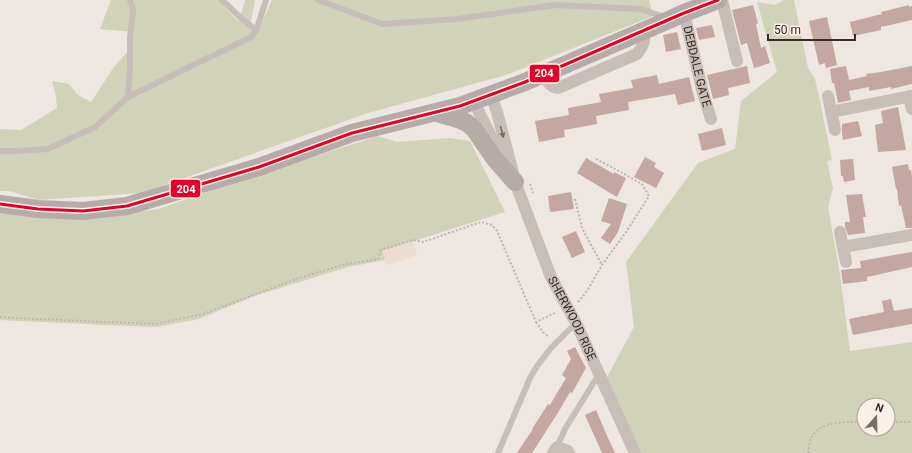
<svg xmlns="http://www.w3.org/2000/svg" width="912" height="453" viewBox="0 0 912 453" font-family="Roboto,sans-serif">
<rect width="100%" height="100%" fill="#eee6e0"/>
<!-- green -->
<g fill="#d1d3b8" fill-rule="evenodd">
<polygon points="111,0 220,0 227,10 239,22 245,0 255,0 250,26 260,27 272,0 649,0 653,16 506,75 368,113 142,193 39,200 9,191 0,191 0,129 21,130 57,108 56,96 52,81 69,84 78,95 91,102 114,67 129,50 133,32 100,29"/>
<path d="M784,0H794L808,68L815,79L820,101L832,160L827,161L833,188L828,207L840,274L850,351L912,342V453H641L606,379L634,327L626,262L698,163L735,149L741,101L777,72L757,2L775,5ZM864,405H888V429H864Z"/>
<polygon points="378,136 397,142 450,138 470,141 505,212 383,251 385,260 348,267 254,296 199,319 157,327 104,325 0,320 0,212 96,216 158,209 245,179"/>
</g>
<!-- plaza -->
<polygon fill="#edddce" points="412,241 417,255 387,265 382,251"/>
<!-- building -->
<g fill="#c3a7a0">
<polygon points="753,5 758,23 756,24 761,48 765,46 770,63 754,68 747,43 741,45 732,10"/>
<polygon points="909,5 909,7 912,6 912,20 881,27 881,30 853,36 850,22 882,14 881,12"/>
<polygon points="827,17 837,65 826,68 825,63 819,65 809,21"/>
<polygon points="712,25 715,37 699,40 696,28"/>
<polygon points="677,32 681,49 666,52 663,35"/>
<polygon points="747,66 750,83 728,88 729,95 713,99 707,75"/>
<polygon points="846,66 849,80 867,76 866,74 881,72 912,66 912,84 891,89 891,87 869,91 869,87 849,91 851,100 838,103 834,83 832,83 830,69"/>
<polygon points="657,75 659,84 689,77 695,101 678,105 675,94 628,102 629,110 596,116 597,124 564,130 565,137 539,142 535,121 569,115 568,108 601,102 599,94 633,88 631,80"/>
<polygon points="898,107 906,150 878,152 875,125 883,123 881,111"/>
<polygon points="858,121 862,136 843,140 842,133 842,124"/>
<polygon points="722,128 726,145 702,151 698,134"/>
<polygon points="645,157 656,163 654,167 664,173 656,188 634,177"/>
<polygon points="586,158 614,174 614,172 626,178 617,197 577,173"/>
<polygon points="853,159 855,180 844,182 843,176 841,176 840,160"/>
<polygon points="908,164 909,170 911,170 912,177 912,228 906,228 901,205 899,206 897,189 896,189 892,167"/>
<polygon points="571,192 574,209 550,212 548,196"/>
<polygon points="862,194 866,217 863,217 865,233 848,235 845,227 845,222 850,222 846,195"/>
<polygon points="609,198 627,204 618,232 610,244 601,238 611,224 601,221"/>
<polygon points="576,231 585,252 572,258 562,237"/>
<polygon points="912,252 912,267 867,277 867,281 843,284 841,270 861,268 860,261"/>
<polygon points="891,299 894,311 912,308 912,324 853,335 849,319 884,312 882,301"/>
<polygon points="575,347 586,368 572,393 570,392 559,411 532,453 517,453 533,429 532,429 548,404 550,405 566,378 562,375 571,359 567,351"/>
<polygon points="596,410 608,438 615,453 602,453 585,415"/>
</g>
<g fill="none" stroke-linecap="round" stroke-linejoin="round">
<!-- path -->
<g stroke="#bfb6b1" stroke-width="2" stroke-dasharray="2 2" stroke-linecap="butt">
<polyline points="530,184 533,193"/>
<polyline points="575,199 582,228 602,265"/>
<polyline points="578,302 587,291 602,265 626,232 649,196 642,184 619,171 594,158"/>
<polyline points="0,317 14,318 155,324 203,314 296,279 342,265 378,259 381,250 413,240 423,242 481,222 492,225 497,231 536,322 557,312"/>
<polyline points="536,322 543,332 549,337"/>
<polyline points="888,422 909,422 912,421"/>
<path d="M808,453C809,448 809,441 812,437C821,420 847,422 864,422"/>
</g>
<!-- lane -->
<g stroke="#c7beb8" stroke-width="6">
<polyline points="222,0 242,19 256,30"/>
<polyline points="318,0 382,24 457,19 555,5 640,9 665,17"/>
<polyline points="128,97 130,71 130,38 133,10 130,0"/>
<polyline points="0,151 18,151 48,149 95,127 128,97 251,37 256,31 266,0"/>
<polyline points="557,447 565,429 599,374"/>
<polyline points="498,453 530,378 537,366 551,348 576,323"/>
</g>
<!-- street -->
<g stroke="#c7beb8" stroke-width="12">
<polyline points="722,0 737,61"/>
<path id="s1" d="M684,13L703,93L711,119"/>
<path d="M543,73C547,80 549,87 558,88L637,54C644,45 645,42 644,30"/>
<polyline points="491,95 497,112 514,177"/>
<polyline points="828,96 835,130"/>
<polyline points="909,96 912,109"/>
<polyline points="474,102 499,153"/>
<polyline points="831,112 912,96"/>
<path id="s2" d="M512,177L515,182L551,277L576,323L635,453"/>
<polyline points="840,232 846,262"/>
<polyline points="843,247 912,235"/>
<polyline points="553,453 557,447 568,451 569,453"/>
</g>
<!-- primary -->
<g stroke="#b5aca8" stroke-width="18">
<polyline points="437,113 458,119 467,123 474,129 494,158 515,182"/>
<polyline points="0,204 38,209 83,211 127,206 259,167 352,133 460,106 525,82 671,19 684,13 718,0"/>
</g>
<defs>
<polyline id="bus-1" points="0,204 38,209 83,211 127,206 259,167 352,133 460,106 525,82 684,13 718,0"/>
</defs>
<!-- bus-1 casing -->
<use href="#bus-1" stroke="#fbf0e6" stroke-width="6"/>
<!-- bus-1 -->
<use href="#bus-1" stroke="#e4002b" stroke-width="3"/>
</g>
<!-- one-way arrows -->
<defs><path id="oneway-solid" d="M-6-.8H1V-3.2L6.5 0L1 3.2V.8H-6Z"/></defs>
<use fill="#786d68" href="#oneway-solid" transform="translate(502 132) rotate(75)"/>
<g text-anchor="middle" stroke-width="4" stroke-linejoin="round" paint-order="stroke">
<!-- street labels -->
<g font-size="12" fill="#382a27" stroke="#fbf0e6">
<text dy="4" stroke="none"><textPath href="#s1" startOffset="55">DEBDALE GATE</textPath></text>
<text dy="4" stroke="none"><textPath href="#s2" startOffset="154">SHERWOOD RISE</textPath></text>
</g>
</g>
<g stroke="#fbf0e6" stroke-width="1.5">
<rect x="529" y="64" width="31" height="19" rx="4" fill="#e4002b"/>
<rect x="170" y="179" width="31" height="19" rx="4" fill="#e4002b"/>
</g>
<g font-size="11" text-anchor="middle" font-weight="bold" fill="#fff">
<text x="544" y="77">204</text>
<text x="186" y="193">204</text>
</g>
<!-- north arrow -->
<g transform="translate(876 417) rotate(20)"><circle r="19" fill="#fbf0e6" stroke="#ada19a"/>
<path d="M0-3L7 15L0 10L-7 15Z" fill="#786c68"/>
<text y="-6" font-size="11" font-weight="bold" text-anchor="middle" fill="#382a27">N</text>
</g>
<!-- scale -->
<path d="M768 34v6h87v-6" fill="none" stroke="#382a27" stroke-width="2"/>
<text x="774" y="34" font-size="12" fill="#382a27" stroke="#fbf0e6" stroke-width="3" paint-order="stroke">50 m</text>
</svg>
